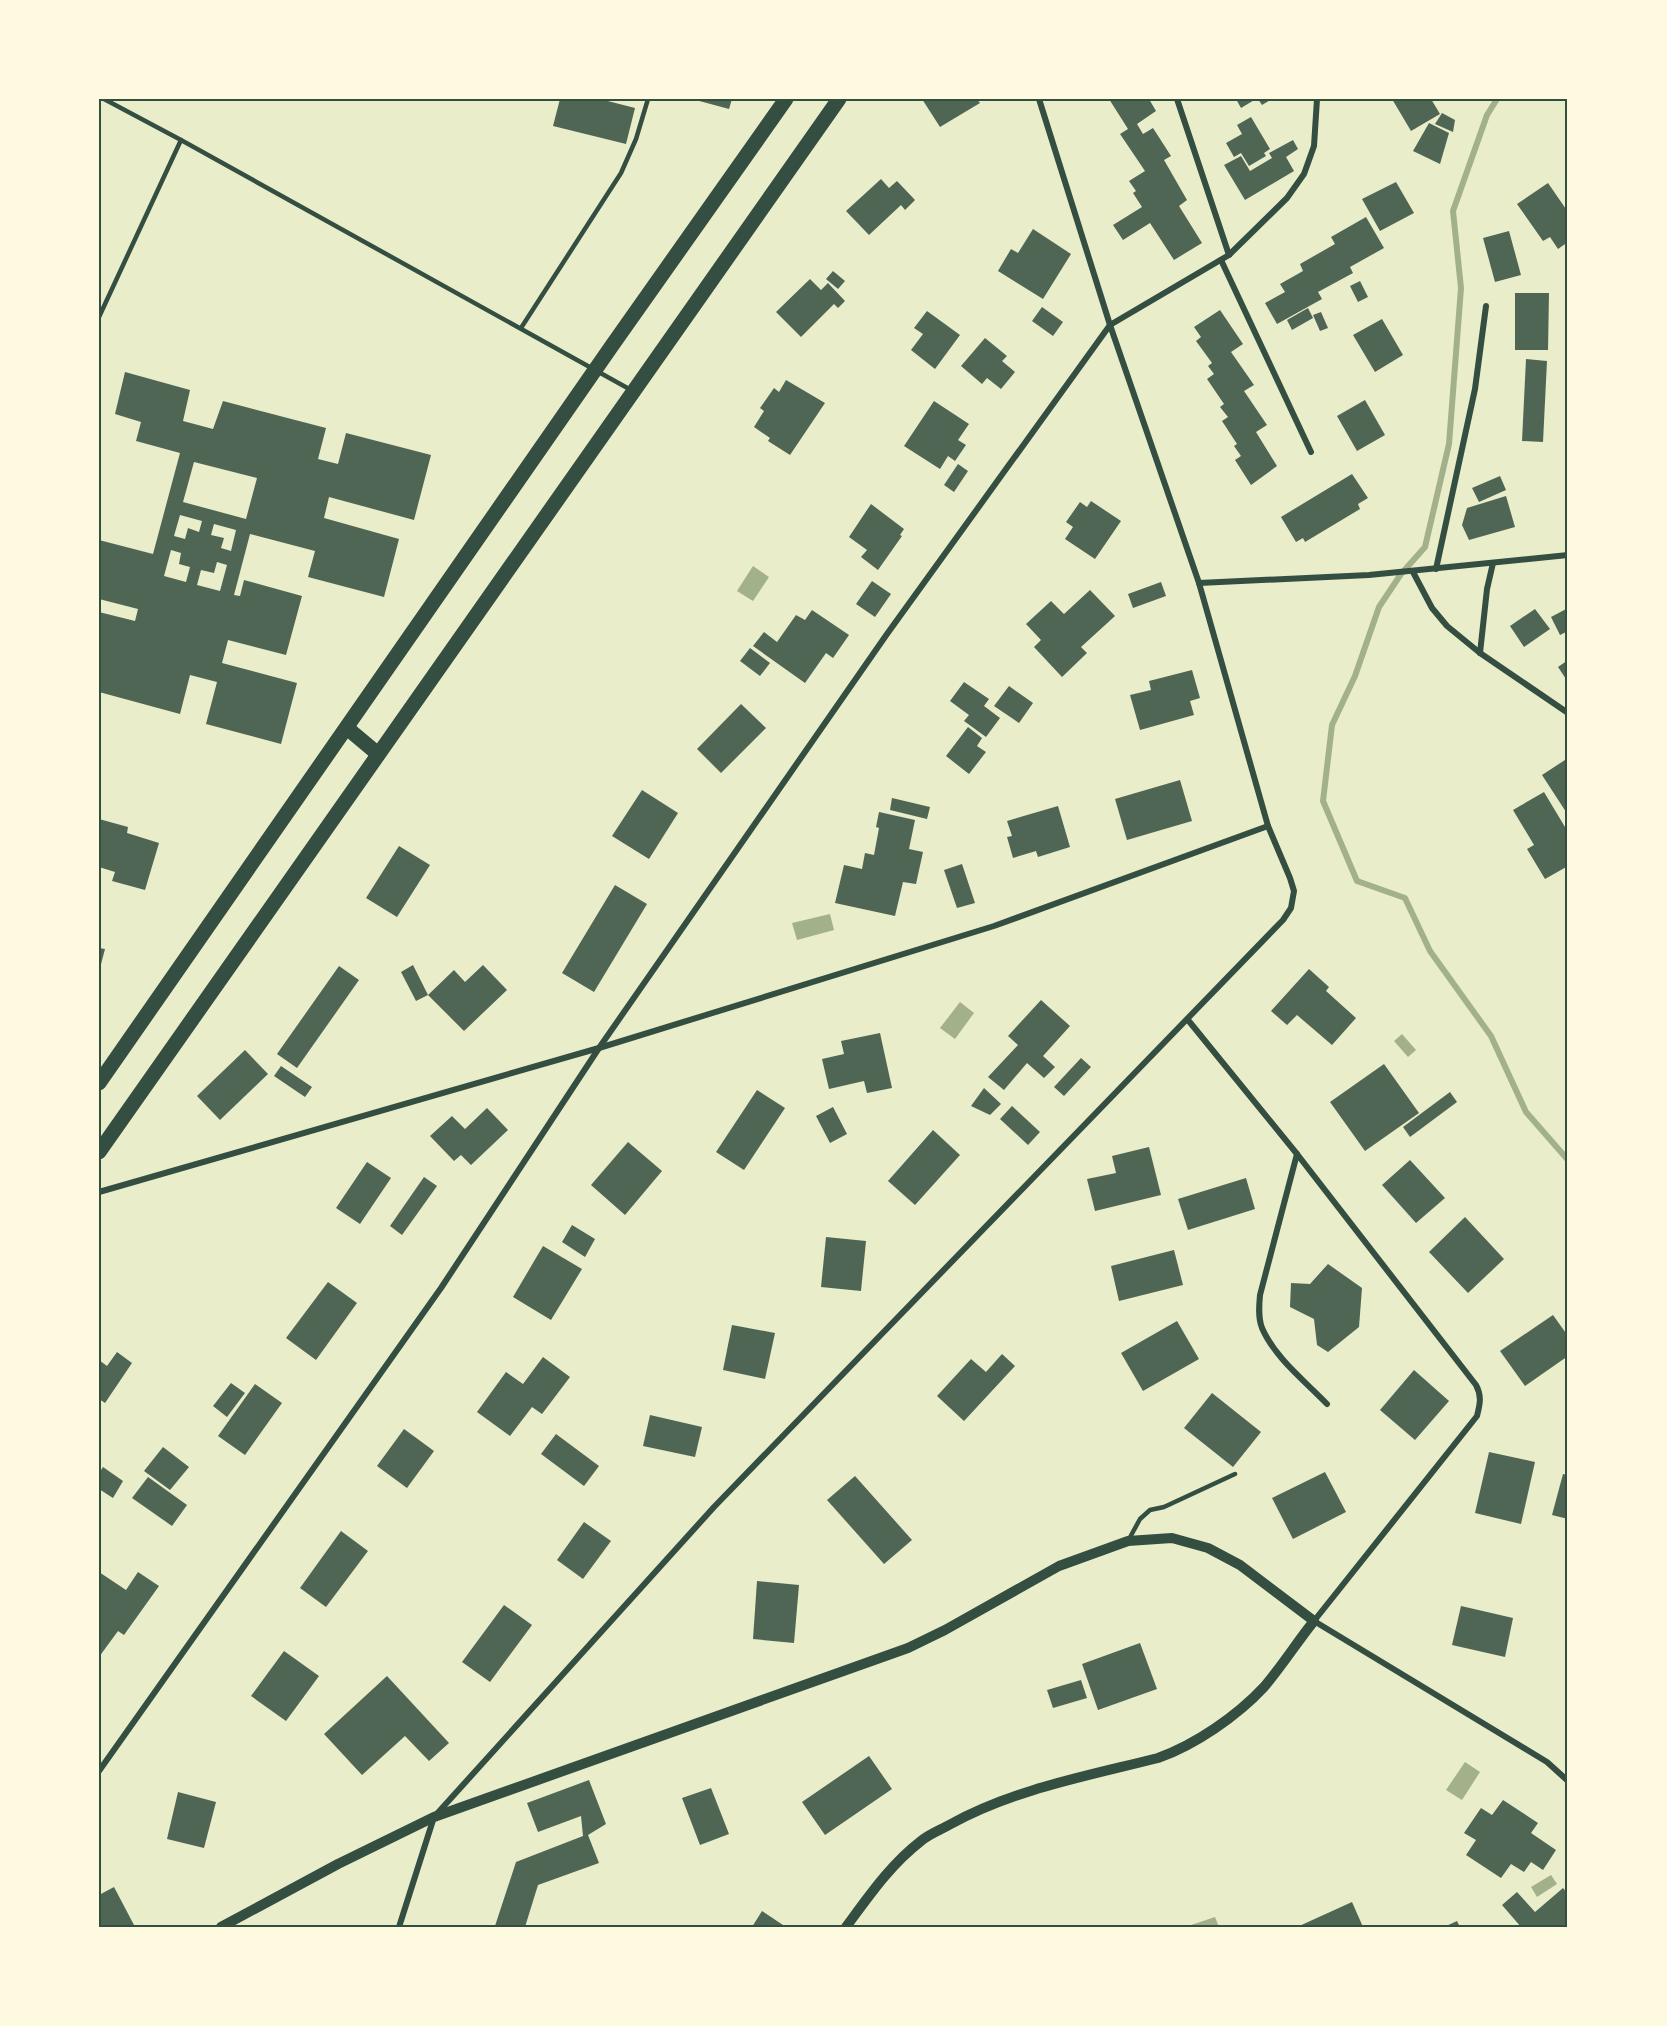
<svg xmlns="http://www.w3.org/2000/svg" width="1667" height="2026" viewBox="0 0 1667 2026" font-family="Jost,sans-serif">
<rect width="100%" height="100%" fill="#e9edc9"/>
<!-- water -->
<g fill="#a3b18a">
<polygon points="753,566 769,577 753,601 737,591"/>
<polygon points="830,914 834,930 797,940 792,923"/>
<polygon points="960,1002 974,1013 955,1039 940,1028"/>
<polygon points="1402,1034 1416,1050 1408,1057 1394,1041"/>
<polygon points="1465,1762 1480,1772 1462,1800 1446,1790"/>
<polygon points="1551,1875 1557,1884 1537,1897 1531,1887"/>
<polygon points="1215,1917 1219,1927 1192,1927 1191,1925"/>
</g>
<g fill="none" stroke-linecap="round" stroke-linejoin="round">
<!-- stream -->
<polyline stroke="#a3b18a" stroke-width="6" points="1497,99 1487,115 1453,211 1461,288 1449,444 1425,547 1401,574 1379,607 1355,676 1332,725 1323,801 1357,881 1405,898 1430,951 1491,1036 1526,1112 1568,1160"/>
</g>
<!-- building -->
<g fill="#4f6655" fill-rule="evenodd">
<polygon points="560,99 600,99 635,108 626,144 553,126"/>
<polygon points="692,99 732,99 729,109"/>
<polygon points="922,99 977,99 980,103 940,127"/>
<polygon points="1109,99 1149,99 1156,111 1137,124 1143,134 1153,128 1171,156 1164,160 1187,200 1179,206 1202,243 1174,260 1150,223 1123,240 1113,225 1142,207 1133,193 1136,191 1129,181 1145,171 1120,134 1128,129"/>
<polygon points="1236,99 1256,99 1241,108"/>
<polygon points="1258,99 1272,99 1262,105"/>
<polygon points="1392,99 1431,99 1440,114 1411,131"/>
<polygon points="1442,113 1455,120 1453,132 1435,124"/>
<polygon points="1251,117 1270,149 1264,153 1266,156 1249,166 1241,153 1234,157 1226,143 1242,134 1237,125"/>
<polygon points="1429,123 1449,133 1440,164 1413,151"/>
<polygon points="1293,140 1298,149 1286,157 1294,171 1245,200 1224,165 1241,156 1250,171 1272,158 1269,153"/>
<polygon points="881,179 889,188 897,181 915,200 905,210 901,205 869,235 846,211"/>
<polygon points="1396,182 1414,213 1380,231 1362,199"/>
<polygon points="1548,183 1568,212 1568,225 1565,227 1568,231 1568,242 1558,249 1550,237 1543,241 1517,204"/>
<polygon points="1366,217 1384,248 1350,267 1353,273 1318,292 1322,299 1277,324 1265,303 1285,292 1280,284 1303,271 1300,264 1335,244 1331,237"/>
<polygon points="1033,229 1071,254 1043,299 998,271 1011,249 1018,253"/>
<polygon points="1509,231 1521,275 1495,282 1483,238"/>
<polygon points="833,271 845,281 838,289 826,279"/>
<polygon points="810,279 821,290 828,283 845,301 838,308 834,304 801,337 776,312"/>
<polygon points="1360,281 1368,297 1358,302 1350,286"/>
<polygon points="1515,293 1549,293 1548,350 1515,350"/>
<polygon points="1042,307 1063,322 1053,336 1032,321"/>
<polygon points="1308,308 1313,318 1292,330 1287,320"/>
<polygon points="1220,310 1243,344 1231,352 1254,385 1244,391 1267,425 1256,432 1277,466 1251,485 1235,460 1241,456 1234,446 1237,444 1222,421 1228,417 1220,407 1224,404 1207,379 1214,374 1208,366 1212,363 1196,341 1201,337 1194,327"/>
<polygon points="927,311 960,335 935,369 911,350 923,334 914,328"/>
<polygon points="1321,312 1328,328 1320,331 1313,315"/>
<polygon points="1382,319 1403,355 1375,372 1353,335"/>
<polygon points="985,338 1007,356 1002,361 1015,372 1001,389 987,378 982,384 961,366"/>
<polygon points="1526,359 1547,361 1543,442 1522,441"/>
<path d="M125,372L190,390L183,421L213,429L223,401L326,428L318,459L338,464L346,433L431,455L414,520L329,497L324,518L399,539L384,597L308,577L315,551L250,534L234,595L240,596L244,580L302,596L286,655L228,640L222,663L297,683L281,744L206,724L217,682L190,675L180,714L99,692V612L135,621L138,609L99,599V540L153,554L180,453L136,441L141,422L115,414ZM194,462L257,478L246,519L183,502ZM180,515L202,521L199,532L188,528L185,539L174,536ZM214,524L236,530L231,551L221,548L224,538L211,535ZM171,550L181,553L179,564L190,567L186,582L164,576ZM217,562L227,565L220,591L197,585L201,570L214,573Z"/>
<polygon points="786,380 825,403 790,455 768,441 770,438 754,427 764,411 760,408 774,388 779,392"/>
<polygon points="1365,400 1385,435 1357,451 1337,416"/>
<polygon points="934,401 969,424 958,440 966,445 955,461 948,456 940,469 904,446"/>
<polygon points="958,464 968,471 954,492 944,485"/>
<polygon points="1352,474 1368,498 1358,504 1360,509 1305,542 1303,538 1296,542 1281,517"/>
<polygon points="1500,476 1506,490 1479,502 1472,488"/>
<polygon points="1506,496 1515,527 1469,540 1462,525 1467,508"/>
<polygon points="1091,501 1121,521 1095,559 1065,539 1073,527 1066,522 1080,502 1087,507"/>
<polygon points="871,504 904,529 900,535 902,536 878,570 861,557 867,550 849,537"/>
<polygon points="872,581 891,594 875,617 856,604"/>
<polygon points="1161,582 1166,596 1133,608 1128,594"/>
<polygon points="1090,590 1115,616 1081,647 1087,653 1062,677 1034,647 1041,640 1026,624 1051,601 1064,614"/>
<polygon points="1568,608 1568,631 1560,635 1551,617"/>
<polygon points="1535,609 1550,629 1524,647 1510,626"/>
<polygon points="812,610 849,635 833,658 826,653 805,683 753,646 764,632 777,642 796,615 805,620"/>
<polygon points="750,648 770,663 760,676 740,661"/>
<polygon points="1568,660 1568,682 1558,667"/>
<polygon points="1192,670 1200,698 1190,701 1194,715 1140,730 1130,695 1151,690 1149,681"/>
<polygon points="964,682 989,699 984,706 1000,718 986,737 964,721 969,715 950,701"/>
<polygon points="1009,686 1033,703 1019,723 994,706"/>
<polygon points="741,704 766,728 721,773 697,749"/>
<polygon points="968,727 982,738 977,746 986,752 969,774 946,756"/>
<polygon points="1568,758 1568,815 1542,775"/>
<polygon points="1180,780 1192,821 1127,840 1115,799"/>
<polygon points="642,790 678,813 649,859 612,836"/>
<polygon points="1544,792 1568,832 1568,866 1545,879 1527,849 1534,845 1513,810"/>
<polygon points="892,798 930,807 927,819 890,810"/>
<polygon points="1058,806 1070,847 1038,857 1036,851 1013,858 1007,837 1012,836 1007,821"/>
<polygon points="879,812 915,820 909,849 923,852 916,884 903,882 895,916 835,903 844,865 862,869 865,853 874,855 879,828 876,827"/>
<polygon points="99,819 128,827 127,833 159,843 145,890 112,881 115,872 99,867"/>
<polygon points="399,846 430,865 397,917 366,898"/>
<polygon points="962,864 975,903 957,908 944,870"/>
<polygon points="615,885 647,904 594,992 562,973"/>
<polygon points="99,948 105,949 100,968 99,968"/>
<polygon points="413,965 428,995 416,1001 401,972"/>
<polygon points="483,965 507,990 464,1031 428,995 454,970 465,982"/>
<polygon points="339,966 359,980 297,1068 277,1054"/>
<polygon points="1309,969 1329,987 1326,991 1356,1018 1332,1045 1297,1015 1287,1025 1271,1011"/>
<polygon points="1041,1000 1070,1026 1043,1056 1055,1067 1044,1078 1027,1063 1004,1090 988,1077 1018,1045 1008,1036"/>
<polygon points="880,1033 892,1088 867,1093 864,1081 829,1089 822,1059 844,1054 841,1041"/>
<polygon points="245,1050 268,1074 220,1120 197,1096"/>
<polygon points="1081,1058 1091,1067 1064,1096 1054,1087"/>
<polygon points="1384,1064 1419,1113 1365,1151 1330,1102"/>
<polygon points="281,1066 312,1087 305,1097 274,1076"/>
<polygon points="984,1088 1001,1104 990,1115 971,1106"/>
<polygon points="757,1090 785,1108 744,1170 716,1152"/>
<polygon points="1450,1092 1457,1102 1410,1137 1403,1127"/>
<polygon points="1012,1106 1040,1132 1028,1145 1000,1119"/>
<polygon points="833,1107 847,1134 830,1143 816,1116"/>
<polygon points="487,1108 508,1130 471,1165 461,1155 454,1161 430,1136 452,1116 465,1129"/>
<polygon points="933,1130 960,1155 915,1205 888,1181"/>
<polygon points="628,1142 662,1171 625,1215 591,1185"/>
<polygon points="1149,1147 1161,1195 1095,1211 1087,1179 1116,1173 1112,1156"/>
<polygon points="1410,1160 1445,1198 1416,1223 1382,1185"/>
<polygon points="367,1162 391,1178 360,1224 336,1208"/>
<polygon points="424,1177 437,1186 402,1235 390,1226"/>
<polygon points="1246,1178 1255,1209 1188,1230 1178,1199"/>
<polygon points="1465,1217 1504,1259 1468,1293 1429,1252"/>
<polygon points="572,1225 595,1239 585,1257 562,1242"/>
<polygon points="826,1237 866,1241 861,1291 821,1287"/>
<polygon points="543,1246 582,1269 551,1320 513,1297"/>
<polygon points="1174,1250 1183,1285 1119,1301 1111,1266"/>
<polygon points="1328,1264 1362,1288 1359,1327 1328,1352 1317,1345 1314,1319 1290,1307 1291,1283 1310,1284"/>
<polygon points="328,1282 357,1303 316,1360 286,1338"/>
<polygon points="1553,1315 1568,1336 1568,1356 1525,1386 1500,1351"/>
<polygon points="1177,1321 1199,1359 1143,1391 1121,1353"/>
<polygon points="732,1325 775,1333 765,1379 723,1370"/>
<polygon points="117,1352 132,1363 105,1403 99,1399 99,1360 107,1366"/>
<polygon points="1002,1354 1015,1366 964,1421 937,1396 971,1359 986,1372"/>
<polygon points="543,1357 570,1377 542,1414 532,1407 510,1436 477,1412 506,1372 523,1384"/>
<polygon points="1414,1370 1449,1401 1415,1440 1380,1410"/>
<polygon points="231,1383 245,1393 227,1417 213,1406"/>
<polygon points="255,1384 282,1403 245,1455 218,1436"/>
<polygon points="1212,1393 1261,1432 1233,1467 1184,1428"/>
<polygon points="650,1415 702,1427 695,1457 643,1446"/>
<polygon points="404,1429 434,1451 407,1488 377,1466"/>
<polygon points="556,1434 599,1466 584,1486 541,1454"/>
<polygon points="163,1447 189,1467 170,1490 144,1471"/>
<polygon points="1489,1452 1535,1462 1521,1524 1475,1513"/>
<polygon points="103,1467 123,1481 113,1498 99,1489 99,1473"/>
<polygon points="1325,1472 1346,1512 1293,1539 1272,1498"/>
<polygon points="1563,1474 1568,1475 1568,1519 1552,1515"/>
<polygon points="855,1476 912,1540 884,1564 827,1500"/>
<polygon points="148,1477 187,1505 172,1526 132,1498"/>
<polygon points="584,1522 611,1541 583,1579 557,1560"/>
<polygon points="341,1531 368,1551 326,1607 300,1588"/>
<polygon points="99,1572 126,1590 138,1572 159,1586 124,1635 118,1631 99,1657"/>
<polygon points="757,1581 799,1585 794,1643 753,1639"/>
<polygon points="504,1605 532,1625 490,1682 462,1662"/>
<polygon points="1461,1606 1513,1618 1505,1657 1452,1645"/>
<polygon points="1140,1643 1157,1689 1098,1710 1082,1664"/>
<polygon points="284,1651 319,1676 286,1721 251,1696"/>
<polygon points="387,1676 449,1743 429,1761 405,1736 362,1775 324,1734"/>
<polygon points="1081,1680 1087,1698 1053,1708 1047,1690"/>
<polygon points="869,1756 892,1789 825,1835 802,1802"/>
<polygon points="589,1780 606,1824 588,1835 599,1863 538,1885 525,1927 495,1926 516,1862 583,1836 581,1816 538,1832 527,1803"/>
<polygon points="711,1788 729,1834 700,1845 682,1798"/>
<polygon points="178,1792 216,1802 204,1848 167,1839"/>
<polygon points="1503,1800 1538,1823 1531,1833 1556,1850 1543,1870 1531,1862 1524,1872 1511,1864 1501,1878 1466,1855 1476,1840 1464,1833 1481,1808 1492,1815"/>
<polygon points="114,1887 134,1925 131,1927 99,1927 99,1895"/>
<polygon points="1563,1888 1568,1894 1568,1927 1521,1927 1502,1905 1517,1892 1535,1912"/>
<polygon points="1352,1902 1363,1927 1297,1927"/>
<polygon points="762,1911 786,1927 752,1927"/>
<polygon points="1457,1921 1460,1927 1444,1927"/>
</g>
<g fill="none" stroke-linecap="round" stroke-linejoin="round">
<!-- service -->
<g stroke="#344e41" stroke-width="4.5">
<polyline points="104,99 181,140 631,390"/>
<polyline points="99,317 181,140"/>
<polyline points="521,328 621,173 636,139 648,99"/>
<polyline points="1128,1541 1140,1519 1150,1510 1164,1507 1235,1474"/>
</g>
<!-- minor -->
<g stroke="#344e41" stroke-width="6">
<polyline points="1177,99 1229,255"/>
<polyline points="1221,260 1311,452"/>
<polyline points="1436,569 1475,389 1486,306"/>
<polyline points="1413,572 1432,608 1447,626 1480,653 1568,713"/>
<polyline points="1199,583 1369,575 1568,555"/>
<polyline points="1480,653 1487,589 1493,563"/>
<path d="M1188,1020L1297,1154L1476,1385C1482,1396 1480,1404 1477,1416L1314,1621L1547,1762L1568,1781"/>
<path d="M1297,1154L1260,1295C1259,1306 1258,1318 1262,1328C1275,1358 1305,1381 1327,1404"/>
<polyline points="99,1192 599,1048 994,926 1268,826"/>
<polyline points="99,1771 441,1288 599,1048 887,634 1110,325 1229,255 1287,198 1304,174 1314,146 1317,99"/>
<polyline points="399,1927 434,1817 714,1507 1283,920 1291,908 1294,891 1290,878 1268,826 1199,583 1110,325 1039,99"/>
</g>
<!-- tertiary -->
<path stroke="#344e41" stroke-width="10" d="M221,1927L338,1864L434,1817L908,1648L945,1630L1059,1566L1128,1541L1172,1538L1208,1548L1240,1565L1314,1621C1297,1642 1282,1666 1264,1687C1237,1716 1195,1745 1158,1758C1087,1776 1014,1789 949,1825C940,1830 929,1834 921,1841C890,1865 869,1896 846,1927"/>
<!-- primary -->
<g stroke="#344e41" stroke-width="15">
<polyline points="347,728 378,754"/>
<polyline points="99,1083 611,347 786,99"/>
<polyline points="99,1152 839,99"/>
</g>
</g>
<!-- border -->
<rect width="1667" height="2026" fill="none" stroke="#fefae0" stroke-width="201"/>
<rect x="100" y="100" width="1466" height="1826" fill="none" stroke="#344e41" stroke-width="2"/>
</svg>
